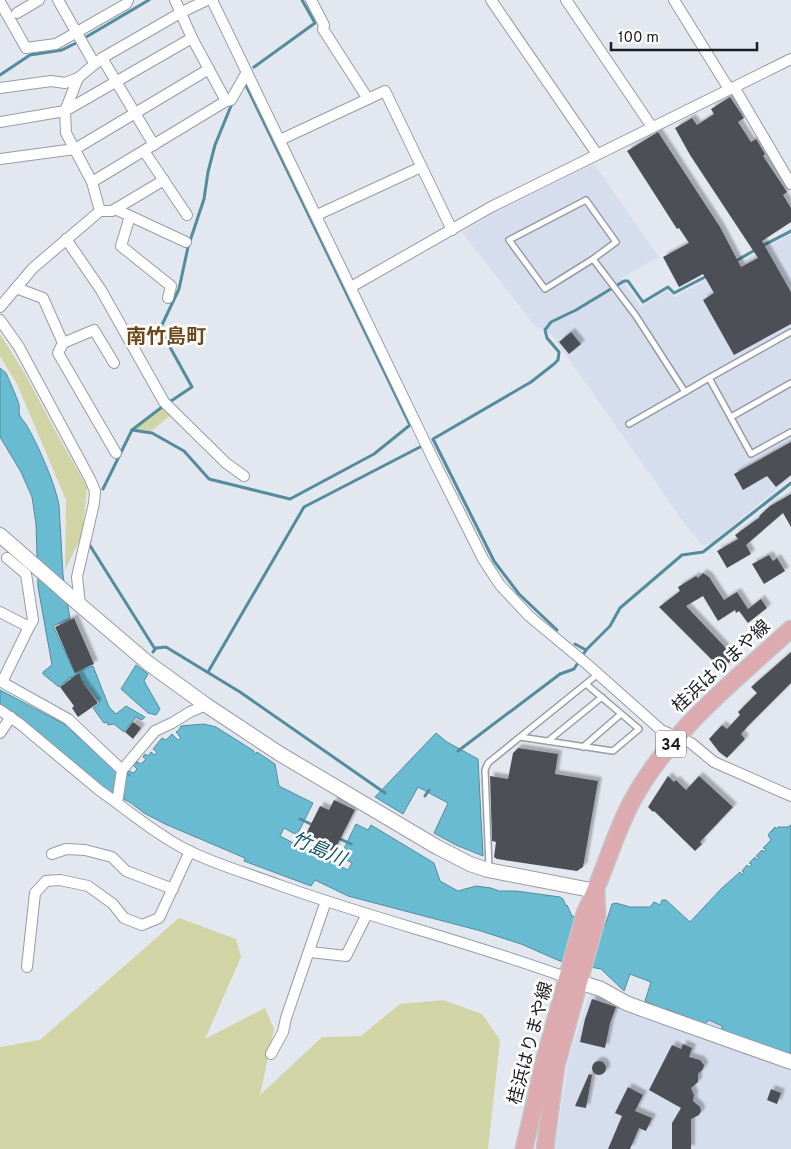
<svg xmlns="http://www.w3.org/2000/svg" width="791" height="1149" viewBox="0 0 791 1149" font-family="Overpass,'Noto Sans JP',sans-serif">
<defs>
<filter id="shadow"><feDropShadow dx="4" dy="-4" stdDeviation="1" flood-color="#0004"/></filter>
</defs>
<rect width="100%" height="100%" fill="#e3e7ef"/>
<!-- built -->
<g fill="#d6ddec">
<polygon points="594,164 659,257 621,278 641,307 667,291 675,297 791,234 791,477 712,543 702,545 685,524 551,334 535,326 462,232 498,211"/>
<polygon points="689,990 783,1065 788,1036 791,1036 791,1149 555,1149 569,1057 590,993 653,1017"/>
</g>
<!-- green -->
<g fill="#d1d4a5">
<polygon points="0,334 25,374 57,434 87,487 82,535 65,570 66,500 17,384 0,356"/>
<polygon points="162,408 170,416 151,431 134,429"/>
<polygon points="179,918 236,939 241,957 205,1039 265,1008 274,1029 260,1095 322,1037 361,1036 400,1004 443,1000 482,1014 500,1040 488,1149 0,1149 0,1047 40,1040"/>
</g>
<!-- water -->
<g fill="#69bbd2" stroke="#528c9d">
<path d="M0,368C2,370 4,371 6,373C7,375 19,402 19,405C20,409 18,412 20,416C22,420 25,422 27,426C38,445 55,483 59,505L63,575L70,619L53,626L75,673L93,666L109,707L116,714L126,706L145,717L142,720L136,717L124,732L114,724L108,725L107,722L104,723L93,708L100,703L83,681L77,685L71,677L59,687L43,674V672L52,665L38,587L36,524L32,497L21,472L0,437Z"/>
<polygon points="136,665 148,674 144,681 160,709 156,715 148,713 121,689"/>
<polygon points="0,690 64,724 116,771 126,776 127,774 131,776 127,774 128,771 134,773 137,769 133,765 137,763 136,761 141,764 146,759 143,757 145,754 148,756 151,752 155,755 157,752 153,749 162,738 166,740 172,734 178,740 181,738 176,732 179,730 181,726 204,724 216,727 254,751 254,752 256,754 257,752 275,764 279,786 313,803 297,835 284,828 280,836 297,845 298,847 301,847 348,870 352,863 341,857 341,855 356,824 368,830 371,825 434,863 440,881 458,891 476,886 491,888 499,891 516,891 560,897 563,899 566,906 567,905 572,916 605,926 612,904 616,903 630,907 650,907 654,902 660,905 662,900 666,900 690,922 722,888 740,872 742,875 744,872 742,871 747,865 749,867 752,864 749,863 755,857 756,860 759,857 756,856 762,850 763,852 766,849 763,848 771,840 768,835 771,831 773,831 772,830 775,827 776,829 778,827 788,827 791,825 791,1055 722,1030 722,1026 709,1020 705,1024 666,1009 665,1010 658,1008 658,1007 645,1001 651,982 630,974 624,991 601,969 560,961 521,944 481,931 348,896 315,880 311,886 244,861 245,858 165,824 144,813 131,803 110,792 15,713 0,704"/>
<polygon points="436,733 447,742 478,759 483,856 456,845 434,833 448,803 418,787 403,814 375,797"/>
</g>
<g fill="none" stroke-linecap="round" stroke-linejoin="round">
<!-- stream -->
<g stroke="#528c9d" stroke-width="3">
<polyline points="254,67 315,23 302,0"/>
<polyline points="0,75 30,55 62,50 76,43 149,0"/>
<polyline points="760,247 791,231"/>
<polyline points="734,262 755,250"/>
<polyline points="171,401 192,387 160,329 179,289 188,247 204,199 208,172 215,145 233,101"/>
<polyline points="132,430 152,433 184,451 209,479 290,499 374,454 410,425 244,81"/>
<polyline points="103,489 132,430 162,407"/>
<polyline points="90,541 89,544 155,649"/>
<polyline points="557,630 519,594 494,561 433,439 531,382 554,364 558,360 559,352 547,338 545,330 551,322 576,310 624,281 628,281 643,302 668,287 674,293 707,276"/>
<polyline points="575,644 586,650"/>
<polyline points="153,652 156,648 166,647 240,692 385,793"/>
<polyline points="208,672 304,507 420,447"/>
<polyline points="458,751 560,674 574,669 586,650 610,626 620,608 682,555 703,552 791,483"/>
<polyline points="425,796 429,790"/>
<polyline points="300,819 313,825"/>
<polyline points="336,837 351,844"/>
</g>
</g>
<!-- building -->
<g fill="#4d5057" filter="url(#shadow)">
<polygon points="730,97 744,118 738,122 751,142 756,139 765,154 763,156 787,192 783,195 791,208 791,222 762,241 791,292 791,324 734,355 703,300 714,293 703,274 679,287 663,257 689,243 679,228 677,229 627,151 658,132 720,227 741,267 758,258 690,155 675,128 692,118 697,125 714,114 711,109"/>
<polygon points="571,332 581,344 569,354 559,342"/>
<polygon points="791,442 791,475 776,487 767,476 743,490 734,474"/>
<polygon points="791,494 791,527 783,513 746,545 751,554 727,568 717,551 738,539 735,535 760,517 759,516 770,506"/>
<polygon points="769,555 773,561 777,558 785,571 764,584 752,564"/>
<polygon points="703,573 709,577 724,600 737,592 748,609 761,599 767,608 748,623 739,611 736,613 735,610 718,621 703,596 686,606 724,646 732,659 722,670 659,607 680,591 678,587 696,576 698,578"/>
<polygon points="74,618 94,664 75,673 55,627"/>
<polygon points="791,652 791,683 748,726 741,734 745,739 727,758 719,752 709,739 722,725 727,729 740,715 738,712 757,693 751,687"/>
<polygon points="79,673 82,681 98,703 78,717 72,708 74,706 60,687"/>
<polygon points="133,722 141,728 133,739 125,732"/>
<polygon points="518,748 558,754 555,774 598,781 583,867 577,871 497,859 494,857 496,842 492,841 490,776 508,779 513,753"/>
<polygon points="668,776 674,782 676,780 686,790 699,776 733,807 700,842 702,844 695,851 654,811 653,812 648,807"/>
<polygon points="334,800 355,810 333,853 304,838 320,806 329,810"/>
<polygon points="592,999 616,1007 610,1023 605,1048 580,1042 585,1019"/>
<polygon points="683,1044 692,1048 689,1057 700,1060 704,1065 703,1069 698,1074 698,1082 691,1088 694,1095 693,1101 700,1107 701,1111 699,1115 691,1119 691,1149 672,1149 672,1123 681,1108 649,1090 672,1045 681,1049"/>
<circle cx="599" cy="1068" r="7"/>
<polygon points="589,1074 592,1075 586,1108 575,1106"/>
<polygon points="628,1087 643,1095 635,1111 652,1118 646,1131 639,1128 630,1149 608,1149 622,1116 615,1113"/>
<polygon points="771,1089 781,1093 777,1104 767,1100"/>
</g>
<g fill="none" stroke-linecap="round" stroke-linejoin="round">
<defs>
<g id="lane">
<polygon points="586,200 616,242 593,259 545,289 509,240"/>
<polyline points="593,259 636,316 685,392 709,378 751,454 791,432"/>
<polyline points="709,378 791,332"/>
<polyline points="731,417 791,383"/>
<polyline points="629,424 685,392"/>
<polyline points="586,684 639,729 613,751 520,737 598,674"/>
<polyline points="548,741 602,697"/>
<polyline points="583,747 621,714"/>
<polyline points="489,868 485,770 488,763 520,737"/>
</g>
<g id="street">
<polyline points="58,0 94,63"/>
<polyline points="212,0 434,461 483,559 500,585 529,616 588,665 661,730 691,743 714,762 791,796"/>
<polyline points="311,0 324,25 323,29 368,99"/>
<polyline points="491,0 597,154"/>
<polyline points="566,0 652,127"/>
<polyline points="674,0 729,89"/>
<polyline points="0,2 26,48 56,44 126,4 128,0"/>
<polyline points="17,13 39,0"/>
<polyline points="102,58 154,145"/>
<polyline points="734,87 791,184"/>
<polyline points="0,88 51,81 65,83 78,78 102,58 182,12 207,0"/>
<polyline points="226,101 231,100 247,72"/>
<polyline points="0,122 65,111 192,38"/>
<polyline points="280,140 385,91 452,230"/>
<polyline points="144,151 187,215"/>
<polyline points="0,159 75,149 209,69"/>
<polyline points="92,182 226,101 192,38 175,0"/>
<polyline points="115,209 186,242"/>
<polyline points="100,211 112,211 164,180"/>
<polyline points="317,215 421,167"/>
<polyline points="130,216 121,246 171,286 168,298"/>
<polyline points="66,239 101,290 164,402 226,463 244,476"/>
<polyline points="351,287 491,207 791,59"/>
<polyline points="16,288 43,298 63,343 58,353 116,453"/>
<polyline points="0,307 33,268 100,211 92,182 66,133 65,111 78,78"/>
<polyline points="0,320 19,347 90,479 95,491 94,503 77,577 80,605"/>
<polyline points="63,343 94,330 114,363"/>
<polyline points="7,558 26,574 33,620 29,627"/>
<polyline points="0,612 29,627 2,682"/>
<polyline points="0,681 68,719 122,770"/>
<polyline points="0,710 20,724 99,790 117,803 122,770 155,731 172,723 190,712 206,705"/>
<polyline points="0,733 11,717"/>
<path d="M117,803C138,819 159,835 183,848C213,864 247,873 279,885C374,919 473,943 568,978"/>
<polyline points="52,854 66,849 85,850 112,857 126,871 173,889"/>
<polyline points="310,952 346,956 367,914"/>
<polyline points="27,967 35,893 46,881 60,880 88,886 113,904 124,918 142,925 159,918 190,851"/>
<polyline points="271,1054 283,1032 286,1018 326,901"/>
</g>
<g id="secondary">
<polyline points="0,535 80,605 148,663 206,705 280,754 437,847 470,864 488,870 596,891"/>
<polyline points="569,979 601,989 626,1003 642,1009 791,1062"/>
</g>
<g id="primary">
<path d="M524,1149L544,1062L585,913C603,877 613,837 632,801C670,731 733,682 791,629"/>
<polyline points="545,1149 556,1066 597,917 596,893"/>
</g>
</defs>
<!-- lane casing -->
<use href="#lane" stroke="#989ca3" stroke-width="8"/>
<!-- street casing -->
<use href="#street" stroke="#989ca3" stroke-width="12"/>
<!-- secondary casing -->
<use href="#secondary" stroke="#989ca3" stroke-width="16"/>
<!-- primary casing -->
<use href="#primary" stroke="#c4c4c5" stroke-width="19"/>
<!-- lane -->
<use href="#lane" stroke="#fff" stroke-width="5"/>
<!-- street -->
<use href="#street" stroke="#fff" stroke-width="10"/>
<!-- secondary -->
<use href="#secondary" stroke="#fff" stroke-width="14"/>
<!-- primary -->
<use href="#primary" stroke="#ddaab0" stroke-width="16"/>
</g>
<g text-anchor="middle" stroke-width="5" stroke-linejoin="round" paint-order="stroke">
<!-- shield labels -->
<rect fill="#fff" stroke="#606163" stroke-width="1" x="656" y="730.5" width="30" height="27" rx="4"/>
<g font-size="16" font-weight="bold" fill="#1c1d20">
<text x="671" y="750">34</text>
</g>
<!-- street labels -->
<g font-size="18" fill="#1c1d20" stroke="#fff">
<text transform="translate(721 666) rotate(-43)" y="6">桂浜はりまや線</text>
<text transform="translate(530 1043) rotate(-75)" y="6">桂浜はりまや線</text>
</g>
<!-- water labels -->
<g font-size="19" font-style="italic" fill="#125768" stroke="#fff">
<text transform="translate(319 848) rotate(23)" y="7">竹島川</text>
</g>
<!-- quarter labels -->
<g font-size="20" font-weight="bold" fill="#6e471a" stroke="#fff">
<text x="166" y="343">南竹島町</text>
</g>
</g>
<!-- scale -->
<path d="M611 42v8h146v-8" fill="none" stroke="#1c1d20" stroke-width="2.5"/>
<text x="618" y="42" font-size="15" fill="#1c1d20" stroke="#ffffff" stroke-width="4" paint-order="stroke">100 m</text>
</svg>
